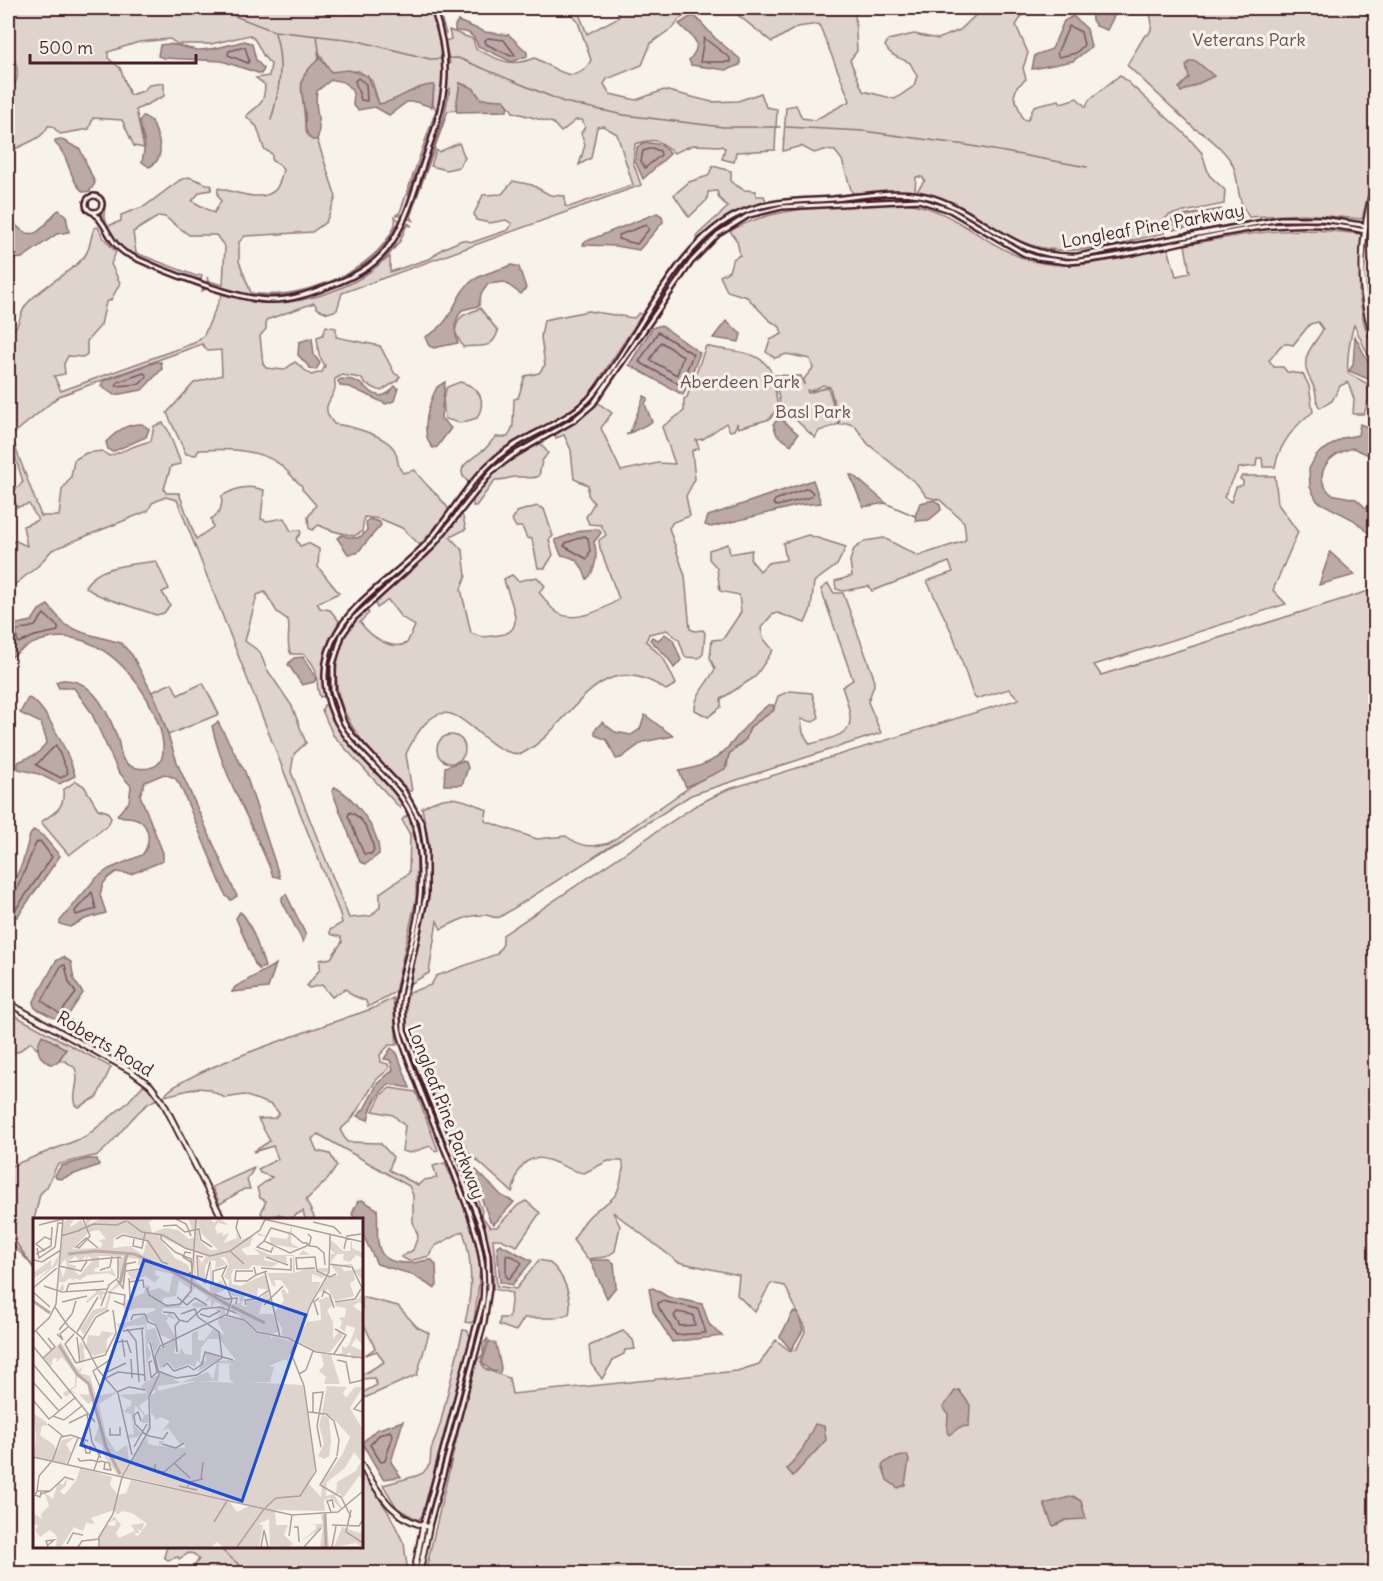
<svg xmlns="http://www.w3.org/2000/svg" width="1383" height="1581" viewBox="0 0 1383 1581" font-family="Delius,sans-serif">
<rect width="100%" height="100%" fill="#f7f3e8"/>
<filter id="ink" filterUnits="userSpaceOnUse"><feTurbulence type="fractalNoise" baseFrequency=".0167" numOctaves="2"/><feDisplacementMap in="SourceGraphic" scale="12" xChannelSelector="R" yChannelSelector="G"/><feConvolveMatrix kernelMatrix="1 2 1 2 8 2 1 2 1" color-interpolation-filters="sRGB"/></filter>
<g filter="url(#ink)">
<!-- green -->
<g fill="#ded4cc" stroke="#947a7c" stroke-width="1.5">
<path d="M8,8H315L328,15L345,12C357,19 367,9 377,8C394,4 415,8 432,8C439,29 446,52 446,75C445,114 418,180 402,215H396L400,212L436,110L433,104L434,85C414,86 398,103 379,104L372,81L359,71L331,72L318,51L319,60C300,75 301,90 304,112C306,122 303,131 311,139H317L336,197L326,222L312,232L245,236L239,242V261L251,293C294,301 364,276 388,238C392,231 397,224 395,217L400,221C392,266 315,298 274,299C251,300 229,291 208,283L207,277L209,281L223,285L225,247L216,235H189L165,217L159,216L133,232L136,253L196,276L202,275L201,279C184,278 141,261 126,252C113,245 94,220 105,206L104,216L108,226L121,221V215L145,206L180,180L189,177L212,186L211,190L200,192L192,201L214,213L221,201L218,195V188C234,191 263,204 276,189C280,184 281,176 283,170L279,164L272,161V154L264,149L257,127L246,116C259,104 264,106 265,85L256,78L269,76L271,64C259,56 260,41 250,35L211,44H177L170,39L139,42L108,52V58L120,68L130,95L143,91L149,85L164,83V96L136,110L144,148L134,146L122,120L93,118L89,129L60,134L52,126H48C42,141 21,144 8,153V93C28,72 10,59 8,36C6,27 8,17 8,8Z"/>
<path d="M566,8H577L587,34L619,17L616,8H705L707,11L701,15L691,13L679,19L675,26L651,43L642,65L607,79L604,84L610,94L636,100L664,90L712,102L738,101L761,93L766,107L777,109L775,150L736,152L734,162L722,159L725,148L721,146L693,145L674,153C659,140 656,137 635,144L633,162L641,185L342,293L337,310L328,313L318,309L314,303L266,320V329L260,336L263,364L266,368L284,370L295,362L311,375L322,372L325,366L319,355L317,337L323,335L326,326L336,328V337L380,346L395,374L400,376L397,381L381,391L365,384L361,378L342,375L335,379C334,382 336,385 335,388C333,401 318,405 334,424C350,426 387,435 395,451C399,459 396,466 403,473L415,470C423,485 446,500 449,511L420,545L402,528L381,519L364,517L362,532L354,536C342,533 331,532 319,525L312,530L309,528L308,517L316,505L302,489V486C294,479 286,469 278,463C255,448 225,449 199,450L196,455L186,454L167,413L194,383L222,375L221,350L208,351L202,344L59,396L11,436L41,516H59L62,490L71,477L74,460L86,453L102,451L109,456C124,451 137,444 151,441L154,426L163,423L168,430L181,464L171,466L164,489L166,493H179L196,539L213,527L211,519C221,514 222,506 222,496C237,487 248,485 264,490L261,519L267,521L284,518L291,531L300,530L301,533L296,539L300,546L308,543L319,549L318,567L339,593L317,603L320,608L330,610L339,621L324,657V696L320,697C313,678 323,673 304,654H291C285,643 291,632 288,620L277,612L265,592L257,595L245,641L260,652L266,668L292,706L306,743L294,754L291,772L349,918L371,916L380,907V893L409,873L410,835L402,820L407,815L409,818L417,850L416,899L395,992L368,1007L366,1001L352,995L346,989L332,997L322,985L309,988L307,986L320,969V960L331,958L342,942L341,937L330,934V930L342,923L340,914L177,500L165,497L152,503L148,511L52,550L38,566L8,590V543L16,541L27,546L23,526L38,520L29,504L17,507L12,493L23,482L13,449L8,445V336C22,324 18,316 26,305C43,284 74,272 86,254C90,248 91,236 94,228L98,227L103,237L116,252L111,264L120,283L111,300L106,302L101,325L87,341V354L83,357L68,356L64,364L65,374L54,376L61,391L194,343L204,335L222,294L235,297L208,288L202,291L204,286C222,287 239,299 257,301C291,305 351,284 377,262C390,250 396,235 408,223L412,226L407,225L400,241L384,261L390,257V272L431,258L442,249L462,240L473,242L508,230L512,224L506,220L490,223L476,220L474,214L483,195L502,194L513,181L532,185L550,195L565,196V206L569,207L633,185L617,134L603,126L597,127L591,158L579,165L585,145L581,133L585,127L582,120H576L561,132L553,123L513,112C506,98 498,100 481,99L473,88L460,83L456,110L448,111L410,216L414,221L407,218L441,117L447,90L448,59L450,64L445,41L451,39L449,30L473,39L476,49C500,60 509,68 535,58C557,69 576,88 591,60L578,22Z"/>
<path d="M729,8H860L855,15L857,51L850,60L863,91L895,99L914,86L917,76L910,63C899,57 891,57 885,46L888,40L914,34L938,39L960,30L983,8H1027L1016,25L1028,53L1023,68L1026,79L1017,87L1014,96L1023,119L1028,120L1034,106C1043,103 1051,102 1059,100L1061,103L1077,98L1086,107L1089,100L1120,75L1185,134L1202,153L1209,175L1225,190L1224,204L1169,215L1163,221L1165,233C1120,242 1065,262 1020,241C981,223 963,199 917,191L925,180L922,177H916L915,191L852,193L842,160L835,151L824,150L814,153L801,146L783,151L786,107L796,105L802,118L815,120L850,101L819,24L797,27L772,42Z"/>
<path d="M1146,8H1375V165L1362,219L1304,214L1249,217C1236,199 1240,187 1234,168C1230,155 1207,134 1195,129L1127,65L1145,35H1148C1154,27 1152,14 1146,8Z"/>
<polygon points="459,143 465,158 459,167 446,170 431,166 436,150 439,152"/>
<polygon points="713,166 731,171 731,182 744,190 756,191 756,196 764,196 766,201 731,214 697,239 696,236 728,207 719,198 717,191 708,192 707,200 689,217 674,195 689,182 708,176"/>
<path d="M906,203C952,209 977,239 1018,256C1066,276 1120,258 1168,248L1176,276L1190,273L1185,245C1249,233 1296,225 1361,234L1359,294L1364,323L1375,357L1371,361L1354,325C1351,333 1345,366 1349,374L1366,383C1371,395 1368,403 1364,414H1353L1354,399L1348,382L1340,386L1332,401L1320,408C1315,402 1317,397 1315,390C1313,383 1307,376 1306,368C1303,353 1317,341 1323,329L1318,322L1310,324L1293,345C1278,340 1278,353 1269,360L1274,367H1283L1287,372L1303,374L1309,386L1313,412C1296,424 1279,444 1275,467H1263L1262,458H1257L1256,466L1239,468L1224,497L1231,502L1236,487L1243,485V481L1240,479L1242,476H1275L1278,504L1298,532L1273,590L1286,604L1094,665L1101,675L1375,589V1573H425L466,1399L475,1363L483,1354V1344L488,1338L481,1362L485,1369L509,1378L512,1394L737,1371L759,1364L776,1340L790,1351L796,1350L805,1332L804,1326L785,1286L771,1283L755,1312L737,1295L739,1275L678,1262L613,1212L620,1226L615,1251L606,1257L587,1259L573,1240C577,1234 581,1226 586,1220C604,1198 617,1208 622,1174C623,1168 625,1166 622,1161H608L584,1173C563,1171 536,1143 519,1170C515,1177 515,1186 512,1192L467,1151L466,1146L453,1138L460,1147L454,1150C442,1134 410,1051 405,1030C403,1019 405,1004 408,993L431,985L436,976L497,954L503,944V935L695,806L726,790L1019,699L1009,689L976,699L973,695L953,635L927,581L953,572L949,562L872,591L869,586L843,591L836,589L835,581L852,576L850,561L854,549L865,541L884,538L918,556L964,541L966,538L964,522L940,500L927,497L917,484L868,444L855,426L847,423L840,425L830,387L823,385L811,391L807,390L808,393L828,387L839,424L819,431L815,438L780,405L775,375L801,376L804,385V379L813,368L810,359L787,354L775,358L766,352L770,340L782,334L780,327L769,320L747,297L727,291L720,276L729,271L733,259L740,255L737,241L730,231C781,202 849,207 906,203Z"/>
<path d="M480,308L498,331C492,352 478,344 463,347L455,332C459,311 466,316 480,308Z"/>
<path d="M588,311L634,318L639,313L642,315L589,395L567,413L495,455L470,483C450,469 472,459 482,451C488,448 490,441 496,437H508L513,426L514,399L518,398L525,376L539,373L545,365L541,337L544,320Z"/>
<path d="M706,346C729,353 761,347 772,374C776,385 775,396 778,407L770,419L738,428L737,424L734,430L730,431L726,423L703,439L696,440L699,448L692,451L695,479L686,496L690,516L673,522L669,528L685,576L690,629L695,631L703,630L705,633L703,654L699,658L685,657L679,640L667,630L649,634L646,641L664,659L676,684L666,690C595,641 573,729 521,754C474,755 450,662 406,754L412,791H409C372,752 324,713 339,653C344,636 352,621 366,610L369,613L360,622C369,635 391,652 407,643L415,626L400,616L388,600L377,608L375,602L428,556L462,514L466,529L450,537L463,551L466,576L461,589L471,633C481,638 487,637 499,635C530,632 507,596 504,579L512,575L518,581L537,577L545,586L539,592C544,598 549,606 555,611C573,625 603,610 619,599L600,548L599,540L606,535L601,525L589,524L586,517L594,503L588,495V485L574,479L571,450L564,435L556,438L555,434L581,419L598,403L612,413L601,428L621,471L658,463L675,464L662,427L684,411V399L687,397Z"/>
<path d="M460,382C480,387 487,400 477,418L460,423L445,419L443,399L447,387Z"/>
<path d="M540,443L548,453L542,461L539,476C529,481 524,475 514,477C503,479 507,480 495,480L476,506H473V500L499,468Z"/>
<polygon points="537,506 544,509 553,536 549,540 553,555 545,568 538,568 532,539 527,538 522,527 516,527 512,520 517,512"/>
<path d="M808,535L846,547L837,565L814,582L811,609L805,623L778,613L772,615L761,628L763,638L773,650L755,677L721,699V707L708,717L695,710C694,695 708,683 715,669L710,658L712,640L723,639L741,612L739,595L720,591L717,568L709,559V550L728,544L730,554L752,550L750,559L760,571L768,563L786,560L783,543Z"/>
<path d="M156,561L169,589L162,592L170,605L164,613L156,615C140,608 94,598 85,586C100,564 132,565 156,561Z"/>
<path d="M828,584L834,593H843L873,675L874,685L868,702L881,733L691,795L500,917C492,919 490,914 482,915C468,915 453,923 441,929L437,921L429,973L410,984L429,897V844L422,808C447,792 463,798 487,810L485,821L537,839L566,836C581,847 591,848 609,843L707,775L727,767L729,754L746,739L750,727L773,711L778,696L790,691L812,693L819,717L813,722L801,719L803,733L810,744C854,733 857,729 842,687L853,680L821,589Z"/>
<polygon points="172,683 178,695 203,683 219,714 168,735 152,692"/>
<path d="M324,705L328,706C341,745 377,770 401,802L400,808L345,748L333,735L322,710Z"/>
<circle cx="451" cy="749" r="14"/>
<path d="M76,781L84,786L98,809L108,812L111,818L108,825L69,855L41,822C55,812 65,809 63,790Z"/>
<path d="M393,998L397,1045H389L380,1055L381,1062L388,1064L389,1069L377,1079L351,1120L340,1130L347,1142L380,1143L393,1157L389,1170L418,1185L424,1180L437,1178L433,1166L445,1163C457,1189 478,1232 480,1260C480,1281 477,1300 474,1321L470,1323L465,1322C473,1291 473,1261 463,1231L435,1246L429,1256L409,1261L401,1257L413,1250L418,1236L413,1222V1195L409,1186L318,1134L312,1139L317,1151L330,1154L337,1166L328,1179L306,1200L315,1219H305L303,1211L289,1219L279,1214L265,1219L261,1213L266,1201L260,1198L257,1188L272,1177L260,1173L258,1169L278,1159L273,1146L253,1152L270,1141L258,1119L275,1118L279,1113L272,1105L244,1095L225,1098L208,1089L197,1088L165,1096C174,1073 342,1020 374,1008Z"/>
<path d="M8,1012L111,1067L97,1097L79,1107L76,1105C71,1093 81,1082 75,1068L65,1061H59L66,1049L43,1036L37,1049L31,1042L18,1052H12L8,1039Z"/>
<path d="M146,1082L160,1098C137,1104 118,1141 98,1155C96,1156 64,1162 57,1165L47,1187L40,1194L34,1220V1267L8,1240V1167L85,1137L126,1104Z"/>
<polygon points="390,1088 416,1092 438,1150 435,1151 430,1146 410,1153 402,1151 405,1126 393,1115 373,1111 381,1095"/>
<path d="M461,1155L464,1157L463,1170L468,1174L482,1211L481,1215L490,1227H497L518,1205L526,1201L540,1213L517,1246L500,1239H493L497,1286L516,1289L539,1260C542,1261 545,1261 548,1262C563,1271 573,1298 569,1314L555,1318H524L516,1331L499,1325L500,1318H509L512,1293L493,1289C496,1242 473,1200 456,1157Z"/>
<polygon points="254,1168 247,1180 250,1189 244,1189 220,1204 212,1187"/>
<polygon points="362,1297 398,1306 417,1327 429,1333 417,1375 362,1399 362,1393 377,1385 374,1378 362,1379 362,1375 384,1362 377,1351 365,1355 375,1348 362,1320"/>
<polygon points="463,1330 468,1331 470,1337 422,1516 418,1520 397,1508 383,1485 416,1476 423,1473 430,1464 431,1450 440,1425"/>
<polygon points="623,1331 633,1340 635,1349 625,1350 624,1354 614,1359 602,1379 591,1364 589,1346"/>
<polygon points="362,1473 389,1513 404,1544 408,1573 214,1574 209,1571 190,1573 199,1559 194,1554 189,1553 179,1559 178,1557 168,1560 164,1557 167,1547 362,1546"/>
</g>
<!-- water -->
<g fill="#bcaaa7" stroke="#8e7275" stroke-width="1.5">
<polygon points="1091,8 1118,8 1107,30 1096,26 1092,20"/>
<polygon points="1073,16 1087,29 1091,47 1073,61 1032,69 1035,55 1052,49 1064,21"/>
<path d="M690,17H696L715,38L740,59V65L726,70L691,65L689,60C706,41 690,36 679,24Z"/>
<path d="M458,21L485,32L509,35L527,52V56L512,62L478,46C474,34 468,31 455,31V25Z"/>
<path d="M245,41L252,44L256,60L264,69L261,74L222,61L164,58L158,56L160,45C172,42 185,48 197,50C214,51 230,44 245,41Z"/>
<path d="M320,58L331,72L348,70L368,76L379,104C397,102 416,84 434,85L432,107L416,102H407L389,115L375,107L358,110L353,105C356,89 347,80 331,80L317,91C313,107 323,126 317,140H312C303,132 306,124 305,113C301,85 295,79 320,58Z"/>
<polygon points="1190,61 1196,61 1214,76 1181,92 1179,88 1189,78 1186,66"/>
<polygon points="460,83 473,88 481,99 504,100 508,105 507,111 457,112 456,106"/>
<path d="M143,116L152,121C158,136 168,158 149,167L142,162L145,145L139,122Z"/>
<path d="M60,139L80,149L95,183L90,191L84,192C69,182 70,156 55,143V140Z"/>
<polygon points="645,142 662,145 670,154 643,179 635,161 637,147"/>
<path d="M8,204C13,209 11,219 17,226C38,249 50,213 59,210L66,216L69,232L57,234L22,258L16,259L8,235Z"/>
<polygon points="1221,209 1225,216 1221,222 1173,230 1171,227 1172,218"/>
<polygon points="657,213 662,216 663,222 639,250 616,246 583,245 584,242"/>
<path d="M512,265L519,267L526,288L521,294L504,282L488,284L481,294L479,306L462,310C453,324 454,328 458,343L434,348L429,346L425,337C456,322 453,295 472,281C483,273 499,270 512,265Z"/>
<polygon points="726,321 741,334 739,342 713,338"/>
<polygon points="661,325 700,353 683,395 629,365 652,328"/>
<polygon points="1355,336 1372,369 1368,379 1349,371 1353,365"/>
<polygon points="312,338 314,355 320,363 316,370 311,369 298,355 299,342"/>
<polygon points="156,362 161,362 162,369 142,390 114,395 101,386 103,381"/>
<path d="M341,379C345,379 351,379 355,381C367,384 378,409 395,386L398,388L394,401L386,404L350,387L340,386L338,381Z"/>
<path d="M445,382L441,418L451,428L437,447L433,448C419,434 429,402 437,387Z"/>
<polygon points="644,396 648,398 645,404 652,422 626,435 630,432"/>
<polygon points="780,418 798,434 791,445 777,435 773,424"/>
<path d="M142,424L149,429L146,437L112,452L108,449L106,442C116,432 127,423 142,424Z"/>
<path d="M1360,424L1375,430L1372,440L1375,445V469L1369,455L1353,448C1330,453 1310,474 1331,494L1356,499L1375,516V539L1354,520L1317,501L1310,487L1309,469L1317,454L1343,438L1358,435Z"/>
<polygon points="850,475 853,475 886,503 863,507"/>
<polygon points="813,480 821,503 800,505 711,527 705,525 708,516"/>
<polygon points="934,500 940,505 941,510 929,520 916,521 915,516 920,503"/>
<path d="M369,519L380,522L381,525L357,553L348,554L337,538L342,535C353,538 360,541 367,530L366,522Z"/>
<path d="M599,529L601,533L594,542C598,554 596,571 587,579C580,563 579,558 561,555L555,540L583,530Z"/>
<polygon points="1330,552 1355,575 1319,585"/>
<path d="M48,605L65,625L84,633L121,643L132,655L157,702L178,765L234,890L237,896L231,900L226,896L180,785L175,778L164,774L145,782L140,795L163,853V861L131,874L116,872L108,878L103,884L100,895L106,913L85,919L70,927L60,924V921L95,879L109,869L142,855C151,844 151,826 137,819C130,816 123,818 117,815L129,802L131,786L118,771L91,712L74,688H59L56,682C62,678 70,680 77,682C99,690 111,719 118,740C120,746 120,755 124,761C132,770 149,771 158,764C185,739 101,579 8,660V648L11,642L8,618L17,624L32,621L39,610Z"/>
<polygon points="665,634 673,640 681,660 674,668 668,658 650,640 652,637 658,640"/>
<polygon points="303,657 316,678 314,682 302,685 288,664 294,658"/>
<path d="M28,698C44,701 71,759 75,776L59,784L39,774L18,769V762L37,754L47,742L41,723L20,713Z"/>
<path d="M768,705H773L774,710L750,727L746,739L729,754L725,769L686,787L679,771C736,761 728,735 768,705Z"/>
<polygon points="645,715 673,736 643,742 621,758 616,759 607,740 595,735 595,730 602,722 615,732 631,735 640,729"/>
<path d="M218,722L245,772L280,878L273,876C254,825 224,780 212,726Z"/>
<polygon points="462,761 466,762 468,768 462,785 444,785 445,767"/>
<path d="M335,787C354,797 380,831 379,854L366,864L360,862L332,791Z"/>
<polygon points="34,830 43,836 60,856 17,917 8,914 8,893 22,864 30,835"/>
<polygon points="286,894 306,935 303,942 282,901 282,897"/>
<path d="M240,912C250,917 261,955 265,967L259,969L255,964L236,918Z"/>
<polygon points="63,957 71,962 74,980 83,993 67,1017 60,1021 35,1008 33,1003 56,961"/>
<polygon points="276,964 268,988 232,992 235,987"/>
<path d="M42,1035L66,1049L57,1063L50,1064C37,1057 35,1048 42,1035Z"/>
<path d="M391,1048L397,1053L410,1088L389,1084C377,1095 371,1105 368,1120L357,1116L364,1109L378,1083L393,1070L390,1060L384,1059Z"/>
<polygon points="87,1159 97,1159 99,1165 61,1179 56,1178 55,1175 61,1166"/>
<polygon points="470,1168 474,1168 502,1196 514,1202 494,1224 490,1221"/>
<path d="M362,1200L377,1209C380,1235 368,1264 409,1263C417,1263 424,1259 432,1260L436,1265L437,1286L434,1288L411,1274L377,1264L362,1233V1220L355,1219L352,1214L358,1201Z"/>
<polygon points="500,1244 532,1261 512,1285 500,1282 497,1246"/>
<polygon points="590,1260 610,1260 614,1263 616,1287 607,1298"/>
<polygon points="653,1288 668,1297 702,1304 709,1324 722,1336 672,1342 653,1311 649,1289"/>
<polygon points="793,1312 798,1313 803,1330 791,1350 780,1337"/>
<polygon points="489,1341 496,1344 501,1368 500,1372 492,1371 482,1363"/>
<polygon points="959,1390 970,1405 969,1426 960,1427 949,1435 947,1432 948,1414 943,1407 955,1391"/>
<polygon points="403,1421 391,1462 401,1477 383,1479 362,1443 376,1430"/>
<polygon points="815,1424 824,1426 826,1440 793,1476 787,1469 802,1450"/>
<polygon points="907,1455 909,1460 905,1485 898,1488 887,1480 882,1465 890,1459"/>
<polygon points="1073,1496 1081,1501 1086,1519 1066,1520 1054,1526 1052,1524 1044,1504"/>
</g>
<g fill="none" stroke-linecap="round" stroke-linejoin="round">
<!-- shore -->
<g stroke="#78575d" stroke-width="1.5">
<polygon points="1069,26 1081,32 1084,45 1076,53 1059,57 1057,53"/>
<polygon points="488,38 504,40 515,55 511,56 486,44 485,40"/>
<polygon points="704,38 730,58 730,62 700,62"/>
<polygon points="245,47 249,60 248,63 228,55 229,51"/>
<polygon points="358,78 366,84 367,101 361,100 355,81"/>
<polygon points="652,148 660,151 661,155 645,168 641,161 643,151"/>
<polygon points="646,225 649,229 637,244 618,239 619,235"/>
<polygon points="658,332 693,354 681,385 639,362"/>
<polygon points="661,342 683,356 677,375 650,360"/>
<polygon points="144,373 147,376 140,384 116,386 118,382"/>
<polygon points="808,488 813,493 811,497 777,506 773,504 775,500"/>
<polygon points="584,536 588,538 590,551 587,559 564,546 566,543"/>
<polygon points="44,614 58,627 58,631 35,636 18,643 16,631 35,626"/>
<polygon points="56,745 68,773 61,778 36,765"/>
<path d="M350,812C364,818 371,835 374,850L371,854H364L348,816Z"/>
<polygon points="92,892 96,909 76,915 75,911"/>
<polyline points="8,895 13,894 17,889 36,843 40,841 52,857 16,909 8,909"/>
<polygon points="65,965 69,982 76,993 60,1014 42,1001 61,966"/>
<polygon points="506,1255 514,1257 522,1263 509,1279 506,1276"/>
<polygon points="662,1301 698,1309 706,1333 676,1335 659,1308 658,1303"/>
<polygon points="677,1312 693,1315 695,1325 680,1326 674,1316"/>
<polygon points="390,1431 393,1435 385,1461 381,1462 370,1445 379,1435"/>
</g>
<!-- stream -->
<g stroke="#8e7275" stroke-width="1.5">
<polyline points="101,8 167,11 219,10 274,31 354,40 430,59 458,58 564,102 624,115 723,127 780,127"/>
<polyline points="430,8 440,41"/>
<polyline points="438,8 446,34"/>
<polyline points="317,36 320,58"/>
<path d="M271,120C280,90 284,62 275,33"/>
<polyline points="786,127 863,131 966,145 1087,167"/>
<polyline points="408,195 439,108"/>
<polyline points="411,214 443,121 450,88"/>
<path d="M252,295C306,301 371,275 397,225"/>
<path d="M251,302C300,308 367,288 396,245"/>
<polyline points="885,503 915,516"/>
<polyline points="8,1231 34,1269"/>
<polyline points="217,1546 250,1574"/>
</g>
<defs>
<g id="tertiary">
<circle cx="94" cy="204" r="8"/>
<path d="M93,212C107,224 109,242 125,253C157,269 239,301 272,300C292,300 311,293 329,286C351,278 372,268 386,250C406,225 414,191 424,162C444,103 455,69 433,8"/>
</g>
<g id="secondary">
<path d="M423,1526L483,1301C488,1252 469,1212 452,1167C435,1126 417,1085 403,1043C387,1000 412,955 418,912C422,888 422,861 418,837C410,781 347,758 330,706C304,625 382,591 427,543C450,517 467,483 494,460C522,435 561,426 588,400C637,346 673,240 743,212C772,200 803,201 833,199C865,196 902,188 933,198C987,216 1016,260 1078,256L1280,219H1321L1376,227"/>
<path d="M429,1526L484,1322L489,1288L488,1256L482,1228L404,1030L403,1000L426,895V850L422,824L403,790L352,735L344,723L333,691V664L342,635L354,618L431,548L492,471L513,455L574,420L593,404L691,262L718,234L749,215L782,207L919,200L950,210L1023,253L1037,258L1067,262C1168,255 1263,207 1365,231"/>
</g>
<g id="primary">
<path d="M1376,181C1360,231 1356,294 1376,343"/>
<path d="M1376,204C1368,245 1361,289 1376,328"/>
<polyline points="8,1003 131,1071 150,1085 163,1102 223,1220"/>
<path d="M362,1466C380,1494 393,1520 429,1527L419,1574"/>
<polyline points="414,1574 423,1526"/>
</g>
</defs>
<!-- tertiary casing -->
<use href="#tertiary" stroke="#4a1f2b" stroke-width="8"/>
<!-- secondary casing -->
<use href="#secondary" stroke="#4a1f2b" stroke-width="8"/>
<!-- primary casing -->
<use href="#primary" stroke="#4a1f2b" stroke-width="8"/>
<!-- tertiary -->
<use href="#tertiary" stroke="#f7f3e8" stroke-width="3"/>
<!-- secondary -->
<use href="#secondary" stroke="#f7f3e8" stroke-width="3"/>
<!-- primary -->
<use href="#primary" stroke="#f7f3e8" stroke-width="4"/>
</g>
</g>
<g text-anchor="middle" stroke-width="6" stroke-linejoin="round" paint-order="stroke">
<!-- park labels -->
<g font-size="18" fill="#6f4c53" stroke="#f7f3e8">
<text x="1249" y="46">Veterans Park</text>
<text x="740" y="388">Aberdeen Park</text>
<text x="813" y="418">Basl Park</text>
</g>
<!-- street labels -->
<g font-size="18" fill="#4a1f2b" stroke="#f7f3e8">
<text transform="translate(1153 226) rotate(-10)" y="6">Longleaf Pine Parkway</text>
<text transform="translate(105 1044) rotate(31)" y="6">Roberts Road</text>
<text transform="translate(446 1112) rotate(69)" y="6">Longleaf Pine Parkway</text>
</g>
</g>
<!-- overview -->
<g transform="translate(33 1218)">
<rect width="330" height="330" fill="#f7f3e8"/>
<path d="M34,1H41L37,8L38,9L48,2L52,8L53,1H59L55,6L68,1H121L116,4L119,15L132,10L145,12L156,21L163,19L155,1H178L181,5L184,2L181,1H187L196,7L185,5L182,9L184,16L190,14L189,18L196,15L191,25L204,20L203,14L208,22L220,17L217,28L208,31L213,37H227L221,30L238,37H266L270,32L277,37H261L262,55L278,49L284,53L285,50H295V55L284,53L293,57L289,60L279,56V64H288L262,122L249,117V111L241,95L251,82L248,73L251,71L254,76L256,73L248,62H241L243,68H240L234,55H260V38H253L254,45L232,38L231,42L245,45L239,49L219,47L216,51H201L198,57L199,66L207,68L233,56L236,72L225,70L224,80L212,77L208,87L214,89V82L225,83L235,73L237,82L229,85L226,96H240L247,113L238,116L223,112L197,91L199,86L207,85L206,78H200L195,71L196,62L191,59L196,47L192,39H187L194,46L182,51L183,43L178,42L179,69L188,62L194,71L179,77L197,83L196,91L191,89L193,96L183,98L188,95L182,92L190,88L182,84L179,89L130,90L128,95L134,98L136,93L143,102L136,99L133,103L143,119L139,122L126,116L125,107L114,100L113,112L122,110L127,125L121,136L118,122L114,127L118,136L114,144L115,163L126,156L116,180L106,188L112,197L116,196V212L113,215L116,205H108L111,197L102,187L100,206L108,215L105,219L94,220L95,224L93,217L101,216L98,196L89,193L93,192L94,189H88H97L99,183L86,177L114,175L108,169L114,162L112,107L95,108L87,114L84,106L95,104L90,89L94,82L111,75L113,67L118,69L115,73L126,70L136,75L140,56L122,52L123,58H127L122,65L112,58L99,62L94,54L109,52L111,45L104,47L106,41L95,40L91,46V64L79,73L74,92L62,97L51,117L47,111L60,92L72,89L76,75L69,77L70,81L69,83L65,76L54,85L56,92L53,83L63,74L61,70L75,75L87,62L85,40L92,38H62L66,39V49L61,51L62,54L78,53V49L83,59L75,55L55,57L47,62L40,60L43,64L37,60L30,65L31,72L25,73L31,64H26L27,49L30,59L34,48L32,41L27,48L29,6ZM164,4L169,16L185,32H177L167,23ZM66,12L73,21L66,22L70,26L67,30L39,31L56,14ZM90,15L114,23L110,37L97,28L80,30L81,20ZM125,18L160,33L161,57L148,56L157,54L155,47L142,40ZM162,34L173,38L169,45L165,39L166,60L172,63V48L177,42V74L163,63ZM36,38L37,43L42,38L48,43L53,38V43L55,38L60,42L47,57L42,54L43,48L36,46ZM146,62L158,72L146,86H129L130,80L143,78ZM162,70L175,79L172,84L178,81V89L164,84L158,86L161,89H146L155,79H159L156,77ZM104,90H121L123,92L95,104V93ZM232,2L259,9L258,25L268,31L238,26L237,19L254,21L258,9L233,3L225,15L234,18H226L224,16ZM298,22L310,33H317L318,23L313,22L319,23V30L330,35V40L323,37L317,44L310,42L311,36H304L297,45L298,36H302L296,30ZM27,35L24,47L0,66L17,50L1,60L0,55L18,42V50ZM319,46L322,52L330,50V63L319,50L307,47L311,53L320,52L322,62L317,65L321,78L302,83L295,71L285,75L293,60L305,57L298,47ZM330,75V87L326,84L320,88L330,95L329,126L323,120L318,128L330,133V140L319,141L317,134L312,138L303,136L309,135V128L313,130L317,125L322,110L313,107L312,114L307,110L309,104L306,100L312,99L313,90L302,88L303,85L324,82ZM297,78L301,86L294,92L300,104V121L307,112L310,118L297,134H286L264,123L274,104L288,102L287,85L284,83ZM187,98L209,102L223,115L238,118V121L240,118L261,124L254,145L253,141L236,148L241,149L237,164H213L270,167L283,249L275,265L288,279L289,265L309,237L317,219L300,200L289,194L294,168L314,169L310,175L313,180L322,169H330L317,190L330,212V267L327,257L310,280L306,275L302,278L309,290L308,291L298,280L291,282L292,293L242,292L243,307H255L251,317L260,326L256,329L237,328L236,301L225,306L230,307L226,329H190L184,324L178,329H67L66,319L74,307L82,308L83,302L77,304L81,298L88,307L83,315L86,320L102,313L98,307L111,305L109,313L104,311L107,315H100L105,318L114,306L99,295L89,293L84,297L81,292L58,300L62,306L53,305L50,313L41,309L28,329H23L24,318L17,312L7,319L2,312L6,308L0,306V295L9,301L8,296L16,288L12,275L20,281L25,264L30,267L34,259L33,268L27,273L31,277L43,263L47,250L79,259L77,267L85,277L93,275L98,262L197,284L204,294L216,288L225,289L91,258L95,247L89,258L85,257L72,240L69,227L61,222L67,205L65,193L60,183L55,186L46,176L56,177L54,164L44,159L43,169L38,172L46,177L39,174L33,179L30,175L42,168V156L29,139L23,144L24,140H20L18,149L11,140L28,124L41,147L46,152L50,148L47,155L57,158L63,178L85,174L66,186L73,218L83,234L94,227L96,243L99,238L96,246L114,218L115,226L126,228V223H131L126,228L152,230L151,224L147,226L135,210L129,213L137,203L127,199L123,202L118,194L117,178L124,173H120L128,153L147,165L175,154L180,162L184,143L203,142L186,121H175L168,130L167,143H173L172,134L188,140L165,154L168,146L164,142L162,149L155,146L142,151L134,143L127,151L123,136L126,131L130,128L133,133L131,127L145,120L141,135L146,136L148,130L152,136L159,137V115L165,113V122L171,123L180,111L192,117L185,105ZM186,145L200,146L196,147L197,162L202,165L164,163L125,173V168L160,163H185ZM321,234L328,243L323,253L304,264L303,276L293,278L294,264L312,250ZM69,113L81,115L74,121L73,134L61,138L50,129L52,139L49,145L45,129L48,124L53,130L55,117L66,118ZM288,136L298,137L307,166H291L293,159L286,153L291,147ZM0,195L12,203L15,207L9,208L7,217L21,227L24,234L29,222L42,219L33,226L38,235L32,246L0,239L3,219ZM289,196L296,200L298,224L296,238L291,241L285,238L291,226L286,207ZM293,295L296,329H287L290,309L267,324L283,311V307L277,306H290L288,297ZM309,309L327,315L330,312L329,329L323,325L301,329Z" fill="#ded4cc" fill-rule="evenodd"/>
<path fill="none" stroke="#bcaaa7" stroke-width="3" d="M35,36L63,33L101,36L137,52L197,88M87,65L94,36M0,83L17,95M198,88L232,105M26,127L44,156L56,166L73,229L87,256M292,296L293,329"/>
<path fill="none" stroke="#b29e9c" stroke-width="1.5" d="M143,1L153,6L158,18M205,1L203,10L208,21M231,1L330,24M94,3L109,14L130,17L152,30L177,38L197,33L227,12L232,1M280,4L301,9L308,16M6,7L30,1M130,8L143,7L152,14L166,11L168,22L179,29M46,12L61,6L84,7L93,3M275,16L278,19L277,25L276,26V27L257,35L231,23L238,10L259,16L270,25H274V26L276,27L277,28H278L284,29L291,35L292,47M128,17V21L142,34L158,41L159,54L152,57M28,18L48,12M83,21L90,17L115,23L129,44L135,46M101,21L100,28L109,30L112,15M231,23L224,29L238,34L240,29M43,28L46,30L57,18L50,1M4,30L6,40L22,29L25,5H30M42,30L53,20L65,30M311,31L314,18L328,16M12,33L3,26L12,19L19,22M197,33L211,46M158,35L152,34L150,39L158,44M3,36L18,28L19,9M170,39L164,38L165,59L172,65L177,44M233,39L255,47M1,42L9,44L28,32M36,44L88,39M296,46L318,49M26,48L48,53L54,43M221,49L223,57L234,53M319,49L330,72M228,50L258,52V40M282,50L264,51L263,40L282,39L284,53L297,59L303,56M67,52L77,49L79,38M93,53L107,51L108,46M220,53H203L202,63H214L223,57M232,54L247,119M96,60L97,80M84,62L90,70L93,46L103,44M96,64L110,62L111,70M180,67V53L194,49M11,68L29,74L75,71M0,70L24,50M114,70L116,77L134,88L147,86L158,73L163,1M0,74L17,89M33,74L36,66L71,63M75,74L92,77L91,87L81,83M181,76L193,81L204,80L203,86M144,79L154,87L162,80L174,87M289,79L291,73L297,77L301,90M29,84L54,78M302,84L322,81L328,71M213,87L212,82L223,81L236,72M231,87L250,68M68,88L76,67L85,60V40M22,89L35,108L48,119L66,153L85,175L99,237M130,94L141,95L146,102M167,96L176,99L187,93M194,97L199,81L189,58L194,47M285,97L281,84L286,80M98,102L100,97L112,96L115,104L123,107L131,130M154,104L169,91L187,89L203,95M94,111L103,123L106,164M109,111L112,163M26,112L39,96L43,83M3,113L19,132M90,113L111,110M44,114L65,79M0,115L16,100L23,86L30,1M24,116L30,122L27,116L35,109M41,116L32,126L43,145M44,119L47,145M50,121L63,99L76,92M89,121L92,139M117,124L124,154L118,160M0,128L62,204M144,134L142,108L147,102L154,104M301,136L313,117L302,111M10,140L22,129L15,120M98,141L99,160M304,142L313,144L317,165L330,162M43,145L72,137L83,115L80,92M0,146L29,181M130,149L134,145L141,153L155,148L161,152M161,152L169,146L172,134L200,142M125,153L143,160L164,157L189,140L186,114L165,99L162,91L148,96M74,154L93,145M266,156L273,152L280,133M73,160L85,154L112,157M118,160L116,144L119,143M0,164L26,193M68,171L60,153L78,141L83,124L94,123L98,135M84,174L96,169L112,172M330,180L321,191L330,194M0,182L16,201L20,198L31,202L50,187M275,194L293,196L301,203L306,222L304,238M280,194V175L290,174L284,208L288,229M20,198L43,179M108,203L105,194L101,197L102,206L112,216L116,218L110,215M36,205L54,196L59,224L68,240M15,206L31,219M77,210V217H87V209M116,218L130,221L135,214M51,224L53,235H57L58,228M129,226L143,230L151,225M101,229L114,206M0,239L259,297L305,294L330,273M304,239L287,267L308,279L318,299M45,240L47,243L58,242L66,244L68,243L76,245L78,252L71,251L72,244M19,244L28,219L38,217L55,223M141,245L157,260M122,246V253L131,254L153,235M34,247L45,220M61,252L67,235M168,262L170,244M146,268L164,272M154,270L157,264L170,261M4,273L6,258L18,244M17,273L32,259L41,262M8,274L7,279L2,277L4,273H17L8,276M232,290L243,280L267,278L283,253L271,168L258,135L278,86L296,54L297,16M318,292L313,314L330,325M298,294L294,283L299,282L301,290M181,304L194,283M299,307L326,308L329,303M265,309H261H265L266,324M256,318L259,297M34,326L40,315L50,317M15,327L21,322L13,323L15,329M45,329L49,323L66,321M66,329V319L80,296L89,259L117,210L116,179L126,157L122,138L127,128L192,97L211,102L224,114L255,120L283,134L330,140M204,329L231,291M228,329L231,312L235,329M271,329L288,310M299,329L303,308"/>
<path fill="#1d4ed8" fill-opacity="0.15" stroke="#1d4ed8" stroke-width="3" d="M111,42L273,97L209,283L48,227Z"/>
<rect width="330" height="330" fill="none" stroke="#4a1f2b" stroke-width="3"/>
</g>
<!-- margin -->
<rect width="1383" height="1581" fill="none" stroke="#f7f3e8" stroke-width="30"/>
<rect x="15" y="15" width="1353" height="1551" fill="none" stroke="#4a1f2b" stroke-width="2" filter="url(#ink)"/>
<!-- scale -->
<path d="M30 54v9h166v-9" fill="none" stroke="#4a1f2b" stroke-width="3"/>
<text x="39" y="54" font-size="18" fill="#4a1f2b" stroke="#f7f3e8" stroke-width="4.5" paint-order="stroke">500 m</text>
</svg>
